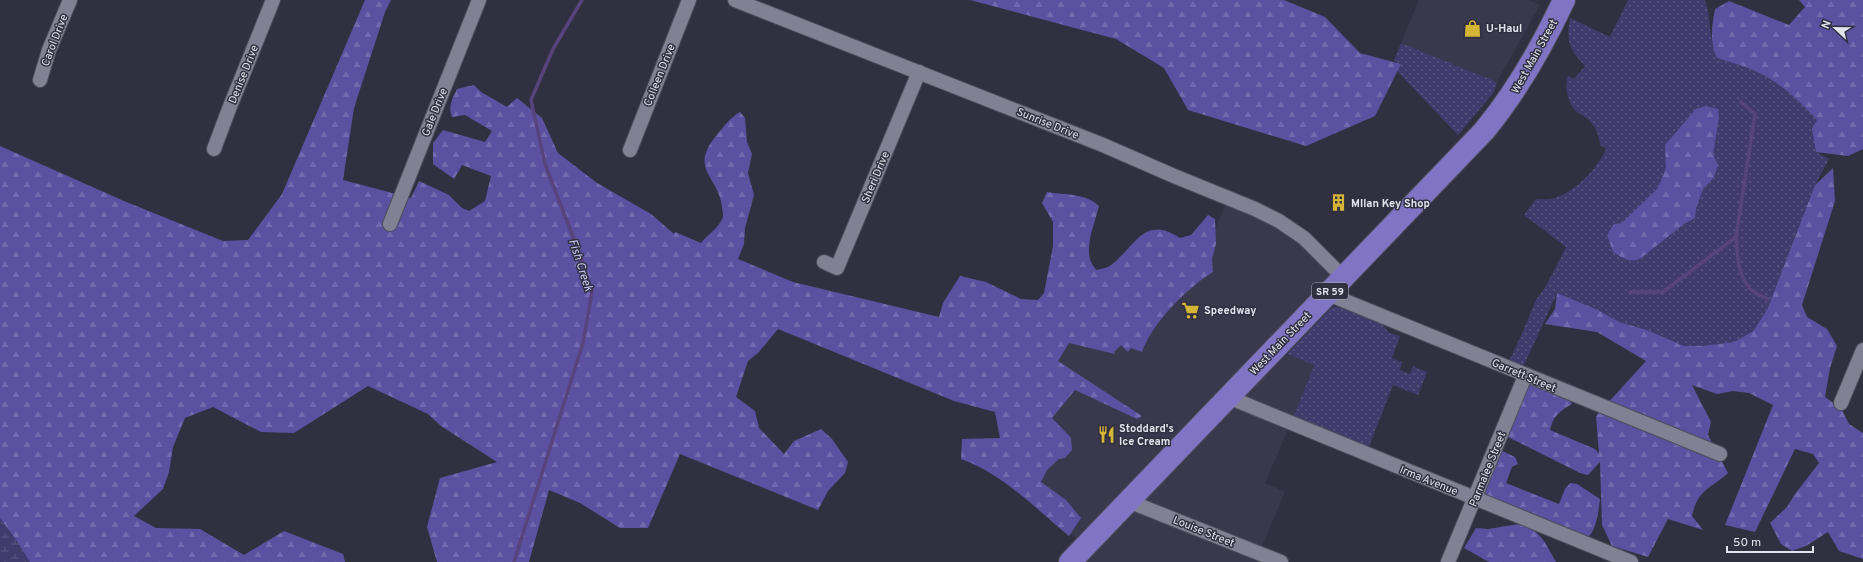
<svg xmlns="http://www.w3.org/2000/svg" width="1863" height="562" viewBox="0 0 1863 562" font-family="Overpass,sans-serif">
<defs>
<pattern id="grass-dots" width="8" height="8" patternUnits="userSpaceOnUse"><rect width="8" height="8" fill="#413b6d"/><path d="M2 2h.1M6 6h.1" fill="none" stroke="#5c5782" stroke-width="1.8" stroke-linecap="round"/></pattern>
<pattern id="forest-firs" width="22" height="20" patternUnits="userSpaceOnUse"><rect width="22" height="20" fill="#5c50a1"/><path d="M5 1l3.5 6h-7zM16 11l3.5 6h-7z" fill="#7369ae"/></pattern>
<pattern id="wetland-marsh" width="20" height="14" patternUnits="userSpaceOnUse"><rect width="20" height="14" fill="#413b6d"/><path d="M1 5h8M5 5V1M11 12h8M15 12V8" fill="none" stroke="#5c5782"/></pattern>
</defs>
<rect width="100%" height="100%" fill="#313040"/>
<!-- built -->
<g fill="#3a384d">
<polygon points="1419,0 1528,0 1540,5 1497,82 1401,43"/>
<polygon points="1228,198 1255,209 1343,277 1275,350 1314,365 1293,418 1265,483 1285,492 1259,553 1277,562 1069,562 1084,546 1071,534 989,469 1044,326 1200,266"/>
</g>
<!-- grass -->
<g fill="url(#grass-dots)">
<path d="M1628,0H1705C1712,19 1708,40 1717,58C1729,62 1741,65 1753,70C1777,80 1799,100 1817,120L1816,152L1829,159L1815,185L1767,310L1753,331L1734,342L1702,346H1684L1647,330L1619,322L1598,310L1557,293L1520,374L1506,367L1521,336L1536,300L1546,286L1566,247L1524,215L1536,199C1542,199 1549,200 1555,198C1576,191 1597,169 1606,149L1600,145C1599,135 1596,127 1589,120C1586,117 1582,115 1578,113C1568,105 1564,88 1568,76L1574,79L1585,66C1569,49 1566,41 1570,18L1610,37Z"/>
<polygon points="1401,43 1497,82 1494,92 1458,135 1397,71 1401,64 1394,61"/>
<path d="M1332,307H1337C1355,313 1379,316 1389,333L1400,336L1392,358L1402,362L1400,370L1410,374L1413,366L1427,372L1418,395L1393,385L1368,449L1293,418L1314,365L1287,354Z"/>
</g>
<!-- forest -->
<g fill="url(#forest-firs)">
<path d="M365,0H391L385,12L354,108L343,180L411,198L419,181L449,195L462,208L469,211L485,201L491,176L462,165L454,179L433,164V143L443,130L485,142L492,131L465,115L452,117C448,107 452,99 457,89L474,85L481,92L507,107L517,98L542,118L558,153L597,183L651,214L674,234L675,232L701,243C707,235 719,228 723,217C723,215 723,211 722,208C720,177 688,170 716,136C724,126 730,118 740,112L745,118L747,142L752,154L748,173L754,195L745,228L744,244L738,259L793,282L939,317L943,303L960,276L986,282L1021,299L1038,300L1044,293L1053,246V222L1042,203L1047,192C1064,195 1086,193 1099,206C1095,222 1086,243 1090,259C1091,263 1094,267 1096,270C1101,269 1107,268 1111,265C1136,246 1144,214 1180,238L1191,235L1208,215L1215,219L1216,244L1212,259L1213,272C1187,288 1152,323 1142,352L1131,348L1128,352L1121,345L1114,352L1115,354L1069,343L1058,361L1142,416L1137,419L1075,390L1052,418L1071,438L1072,450L1065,458L1059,459L1047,470L1041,482L1066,500L1081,518L1069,536C1035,508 1003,474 961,459L962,439L1000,438L995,412L954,401L778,329L758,353L748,361L736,397L755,411L759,428L784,454L794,441L821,429L832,439L848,462L845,473L828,491L818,510L680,454L648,528H620L580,503L549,490L529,562H437L427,527L440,478L497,462L441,426L428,414L368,386L294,433L261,432L213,407L185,418L173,447L169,472L163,489L134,516L156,528L200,529L244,555L284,531L343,554L345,562H0V146L124,201L223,241L248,240L282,194Z"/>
<polygon points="970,0 1284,0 1325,17 1360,53 1401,64 1375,116 1306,146 1188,110 1164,68 1116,39"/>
<path d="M1799,0H1863V149L1848,156L1816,152L1812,129L1817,120C1799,100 1777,80 1753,70C1741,65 1729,62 1717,58C1709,42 1712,26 1715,9L1729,1L1789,25L1805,7Z"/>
<path d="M1706,106L1718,109L1719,117L1713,154L1718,165L1714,177L1703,189L1696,208L1695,218L1684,224L1641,258C1630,264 1623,258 1613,252L1607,235L1614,224L1622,223L1658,188L1666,168L1665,145L1696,109Z"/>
<path d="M1833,168L1835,201L1802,305L1807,317L1827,329L1837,346L1830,368L1825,397L1841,408L1849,424L1863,433V559L1839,551L1828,532L1806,546L1792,551L1781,544L1770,523L1787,507L1795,494L1819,463L1813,454L1795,449L1755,532L1725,525L1773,405L1749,393L1733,391L1717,394L1692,385L1711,422L1708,435L1728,473C1709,490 1698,489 1692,516L1703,530L1668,519L1648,557L1612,546L1602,525L1600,462L1588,475L1580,473L1506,436L1527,382L1567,396L1572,404C1560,411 1553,416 1550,430L1595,449L1599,454L1596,416L1646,361L1597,332L1545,324L1555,309L1557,293L1598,310L1619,322L1647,330L1684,346H1702L1734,342L1753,331L1767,310L1815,185Z"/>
<path d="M1496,448L1515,457L1518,464L1512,467L1506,483L1559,504L1565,489L1570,483L1577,484L1600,499C1598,514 1597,529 1586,540L1475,499Z"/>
<path d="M1519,524C1540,529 1546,544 1556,562H1489L1464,548L1476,528L1488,529Z"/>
</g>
<!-- wetland -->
<polygon fill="url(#wetland-marsh)" points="0,518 17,541 30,562 0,562"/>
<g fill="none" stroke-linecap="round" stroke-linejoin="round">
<!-- stream -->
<g stroke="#57447c" stroke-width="3.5">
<path d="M1741,102L1755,114L1736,237C1737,254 1738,281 1754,292C1758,295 1764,297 1768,299"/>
<polyline points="1630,292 1663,292 1736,237"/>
<polyline points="514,562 583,343 592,292 580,255 545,164 531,100 553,49 582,0"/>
</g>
<defs>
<g id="minor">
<polyline points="735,0 1103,145 1174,176 1255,209 1279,221 1304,238 1343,277"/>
<polyline points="40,80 49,50 70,0"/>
<polyline points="214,149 229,109 273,0"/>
<polyline points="630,150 689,0"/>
<polyline points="390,224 479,0"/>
<polyline points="824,262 837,268 919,72"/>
<path d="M1328,294C1458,348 1589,401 1720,454"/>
<polyline points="1228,397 1631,562"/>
<polyline points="1841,403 1863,350"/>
<polyline points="1128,501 1281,562"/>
<polyline points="1448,562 1525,376"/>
</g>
<path id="primary" d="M1070,562L1484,131C1517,91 1542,47 1564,0"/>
</defs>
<!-- minor casing -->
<use href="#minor" stroke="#4e4d5a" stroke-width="16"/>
<!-- primary casing -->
<use href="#primary" stroke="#4e4d5a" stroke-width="24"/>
<!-- minor -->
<use href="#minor" stroke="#828193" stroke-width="14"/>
<!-- primary -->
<use href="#primary" stroke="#8174c5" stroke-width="22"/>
</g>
<!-- icons -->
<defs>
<symbol id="shop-bare" viewBox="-9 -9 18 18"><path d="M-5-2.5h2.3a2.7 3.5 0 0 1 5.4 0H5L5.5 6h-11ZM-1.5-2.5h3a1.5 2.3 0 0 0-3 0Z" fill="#d5b535" stroke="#313040" stroke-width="2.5" paint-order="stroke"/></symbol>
<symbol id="building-bare" viewBox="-9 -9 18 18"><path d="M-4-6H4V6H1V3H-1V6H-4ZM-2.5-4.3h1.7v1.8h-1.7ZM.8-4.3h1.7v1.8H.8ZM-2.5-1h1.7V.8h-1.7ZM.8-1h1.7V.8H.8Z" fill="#d5b535" stroke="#313040" stroke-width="2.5" paint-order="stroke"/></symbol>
<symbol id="supermarket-bare" viewBox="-9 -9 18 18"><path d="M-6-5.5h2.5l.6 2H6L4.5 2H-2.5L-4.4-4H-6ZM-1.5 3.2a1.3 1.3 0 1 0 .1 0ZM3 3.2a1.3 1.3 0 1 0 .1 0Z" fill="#d5b535" stroke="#313040" stroke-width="2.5" paint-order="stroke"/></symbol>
<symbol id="restaurant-bare" viewBox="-9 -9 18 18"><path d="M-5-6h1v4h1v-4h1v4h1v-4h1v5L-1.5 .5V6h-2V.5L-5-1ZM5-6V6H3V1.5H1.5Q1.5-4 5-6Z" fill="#d5b535" stroke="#313040" stroke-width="2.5" paint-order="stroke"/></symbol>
</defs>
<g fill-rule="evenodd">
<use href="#shop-bare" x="1460" y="16" width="25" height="25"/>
<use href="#building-bare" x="1326" y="190" width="25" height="25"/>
<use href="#supermarket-bare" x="1178" y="298" width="25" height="25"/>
<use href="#restaurant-bare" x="1094" y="422" width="25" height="25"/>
</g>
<g text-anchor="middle" stroke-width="3" stroke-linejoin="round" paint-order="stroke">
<!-- shield labels -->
<rect fill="#313040" stroke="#aeadb9" stroke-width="1" x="1312" y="283" width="36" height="16" rx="3"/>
<g font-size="10" font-weight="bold" fill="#e3e3ed">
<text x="1330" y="295">SR 59</text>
</g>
<!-- poi labels -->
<g font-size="11" font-weight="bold" fill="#e3e3ed" stroke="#313040" text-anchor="start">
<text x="1486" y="32">U-Haul</text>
<text x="1351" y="207">MIlan Key Shop</text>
<text x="1204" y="314">Speedway</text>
<text x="1119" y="432">Stoddard's<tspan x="1119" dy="13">Ice Cream</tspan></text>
</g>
<!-- street labels -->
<g font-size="11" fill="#e3e3ed" stroke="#313040">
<text transform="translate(54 40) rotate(-69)" y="4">Carol Drive</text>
<text transform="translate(1534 56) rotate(-61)" y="4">West Main Street</text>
<text transform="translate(243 74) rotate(-68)" y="4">Denise Drive</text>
<text transform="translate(659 75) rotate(-68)" y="4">Colleen Drive</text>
<text transform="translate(434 112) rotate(-68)" y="4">Gale Drive</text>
<text transform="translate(1048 123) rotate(22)" y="4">Sunrise Drive</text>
<text transform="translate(875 177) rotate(-67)" y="4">Sheri Drive</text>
<text transform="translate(1280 343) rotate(-46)" y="4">West Main Street</text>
<text transform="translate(1524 375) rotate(23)" y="4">Garrett Street</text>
<text transform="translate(1487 469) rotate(-68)" y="4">Parmalee Street</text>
<text transform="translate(1429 480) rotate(22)" y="4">Irma Avenue</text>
<text transform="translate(1204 531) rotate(22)" y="4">Louise Street</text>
</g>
<!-- water labels -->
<g font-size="12" font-style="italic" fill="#cac8f5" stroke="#313040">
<text transform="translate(581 265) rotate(72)" y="4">Fish Creek</text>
</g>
</g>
<!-- north arrow -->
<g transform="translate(1835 28) rotate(292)" stroke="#313040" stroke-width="3" paint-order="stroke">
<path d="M0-3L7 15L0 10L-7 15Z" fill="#e3e3ed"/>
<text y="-6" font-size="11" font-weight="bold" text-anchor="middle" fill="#e3e3ed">N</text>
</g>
<!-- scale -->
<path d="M1727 546v6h86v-6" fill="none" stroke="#e3e3ed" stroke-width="2"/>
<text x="1733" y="546" font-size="12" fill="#e3e3ed" stroke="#313040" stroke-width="3" paint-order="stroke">50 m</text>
</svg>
